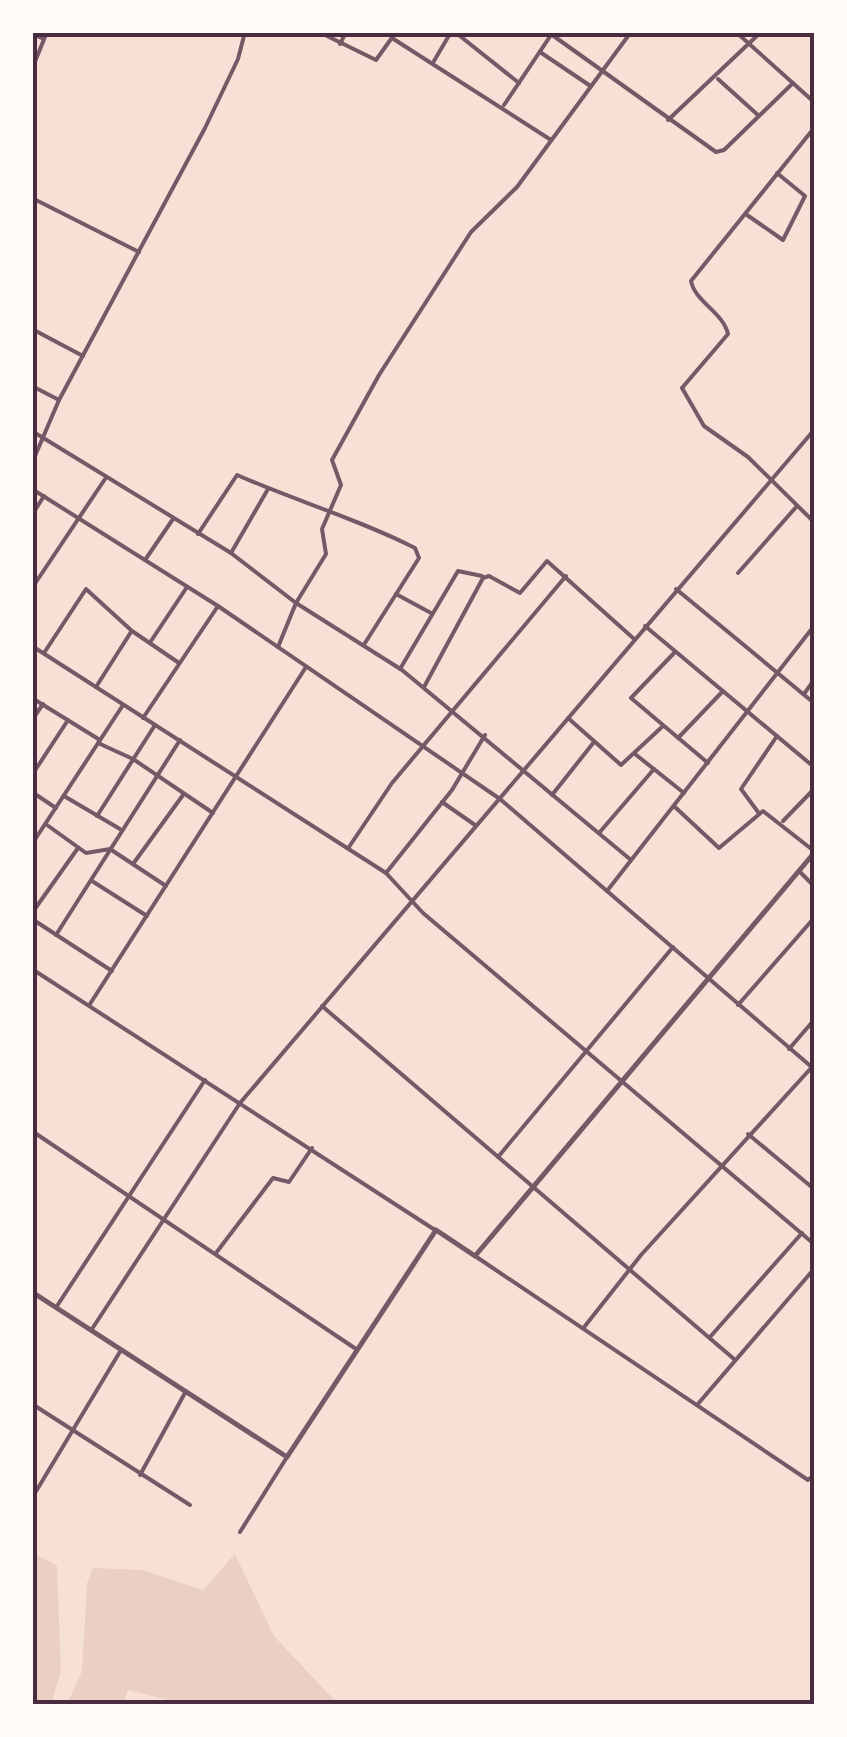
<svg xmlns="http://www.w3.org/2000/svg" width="847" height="1737" viewBox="0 0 847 1737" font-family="'Public Sans',sans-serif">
<rect width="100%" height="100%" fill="#f7e1d7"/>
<!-- green -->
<g fill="#ebcfc5">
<polygon points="32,1552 57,1566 61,1671 51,1704 33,1704"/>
<polygon points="235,1554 274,1636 338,1704 184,1704 128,1690 123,1704 67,1704 82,1671 87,1583 93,1568 143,1570 203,1590"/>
</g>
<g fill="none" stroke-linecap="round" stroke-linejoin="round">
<!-- minor -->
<g stroke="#755966" stroke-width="4">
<polyline points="319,32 376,60 396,32"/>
<polyline points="455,32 519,83"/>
<polyline points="548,32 716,152 724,150 793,83"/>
<polyline points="736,32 814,102"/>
<polyline points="32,34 44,39"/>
<polyline points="392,38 551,140"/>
<polyline points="340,44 346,32"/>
<polyline points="540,52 589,85"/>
<polyline points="434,61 451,32"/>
<polyline points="32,69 47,32"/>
<polyline points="718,79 759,116"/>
<polyline points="504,105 553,32"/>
<polyline points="668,120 761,32"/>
<path d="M814,128L691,281C695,302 723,312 728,334L682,388L704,426L748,457L814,522"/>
<polyline points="32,198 139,252"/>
<polyline points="747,215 783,240 805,196 777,173"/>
<polyline points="32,329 83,356"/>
<polyline points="32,386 59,400"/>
<polyline points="32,431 231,553 296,603 402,670 631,860"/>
<polyline points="32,463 59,400 205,128 238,59 245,32"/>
<polyline points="32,489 218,606 500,799 814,1069"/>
<polyline points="32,515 44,496"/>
<path d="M198,534L237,475C296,501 358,519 415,548L419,558L365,643"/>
<polyline points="231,553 268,489"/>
<polyline points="145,560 173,519"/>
<polyline points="738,573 797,506"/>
<polyline points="32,588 105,479"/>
<polyline points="676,589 814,703"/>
<polyline points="396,594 431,613"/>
<polyline points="645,626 814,767"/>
<polyline points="151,641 187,587"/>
<polyline points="32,646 386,873 423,913 814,1244"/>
<polyline points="278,647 296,603 326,554 322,529 341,485 332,460 379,375 471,232 517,187 631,32"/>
<polyline points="675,652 631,698 708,763"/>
<polyline points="44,653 86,589 132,631 179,663"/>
<polyline points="400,669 458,571 482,576"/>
<polyline points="96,687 131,632"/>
<polyline points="424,687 483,578 489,576 520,593 547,561 633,638"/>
<polyline points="804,694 814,680"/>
<polyline points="32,698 100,740"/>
<polyline points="143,718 218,606"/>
<polyline points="568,718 621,765 663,726"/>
<polyline points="32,720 43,704"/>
<polyline points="678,738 723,691"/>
<polyline points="98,743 133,759 213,813"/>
<polyline points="635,754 684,793"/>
<polyline points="32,775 68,720"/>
<polyline points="32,792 56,808"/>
<polyline points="552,795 594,742"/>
<polyline points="64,796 120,829"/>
<polyline points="442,802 475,825"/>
<polyline points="675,807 719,848 763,811 814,851"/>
<polyline points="758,812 741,789 777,736"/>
<polyline points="97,816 155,725"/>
<polyline points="783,821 814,789"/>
<polyline points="47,825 86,853 110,849 166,886"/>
<polyline points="599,833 654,769"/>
<polyline points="32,844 123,705"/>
<polyline points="349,847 392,783 566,576"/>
<polyline points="133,864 183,795"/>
<polyline points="799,871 814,886"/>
<polyline points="386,873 452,790 485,735"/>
<polyline points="92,881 147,916"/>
<polyline points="607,891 814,626"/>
<polyline points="32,913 78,848"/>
<polyline points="32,919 112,971"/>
<polyline points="56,935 180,740"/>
<polyline points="32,969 435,1230"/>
<polyline points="90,1004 306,667"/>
<polyline points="738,1005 814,918"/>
<polyline points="322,1006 734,1359"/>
<polyline points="789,1049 814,1020"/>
<polyline points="32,1131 356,1349"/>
<polyline points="748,1134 814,1189"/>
<polyline points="498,1157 673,947"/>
<polyline points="216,1253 273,1178 289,1182 312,1148"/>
<polyline points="475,1256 808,1480 814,1475"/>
<polyline points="57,1306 205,1080"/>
<polyline points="585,1326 641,1255 812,1067"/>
<polyline points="92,1329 240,1103 814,430"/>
<polyline points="710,1337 802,1233"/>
<polyline points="32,1404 190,1505"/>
<polyline points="697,1405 814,1269"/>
<polyline points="140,1475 186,1391"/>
<polyline points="32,1498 121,1350"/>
<polyline points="240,1532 287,1457"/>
</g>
<!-- tertiary -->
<polyline stroke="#755966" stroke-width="5" points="32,1292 287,1457 436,1230 475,1256 814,853"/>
</g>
<!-- border -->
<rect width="847" height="1737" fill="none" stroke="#fffaf5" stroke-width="70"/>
<rect x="35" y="35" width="777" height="1667" fill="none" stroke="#4a2c40" stroke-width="4"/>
</svg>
